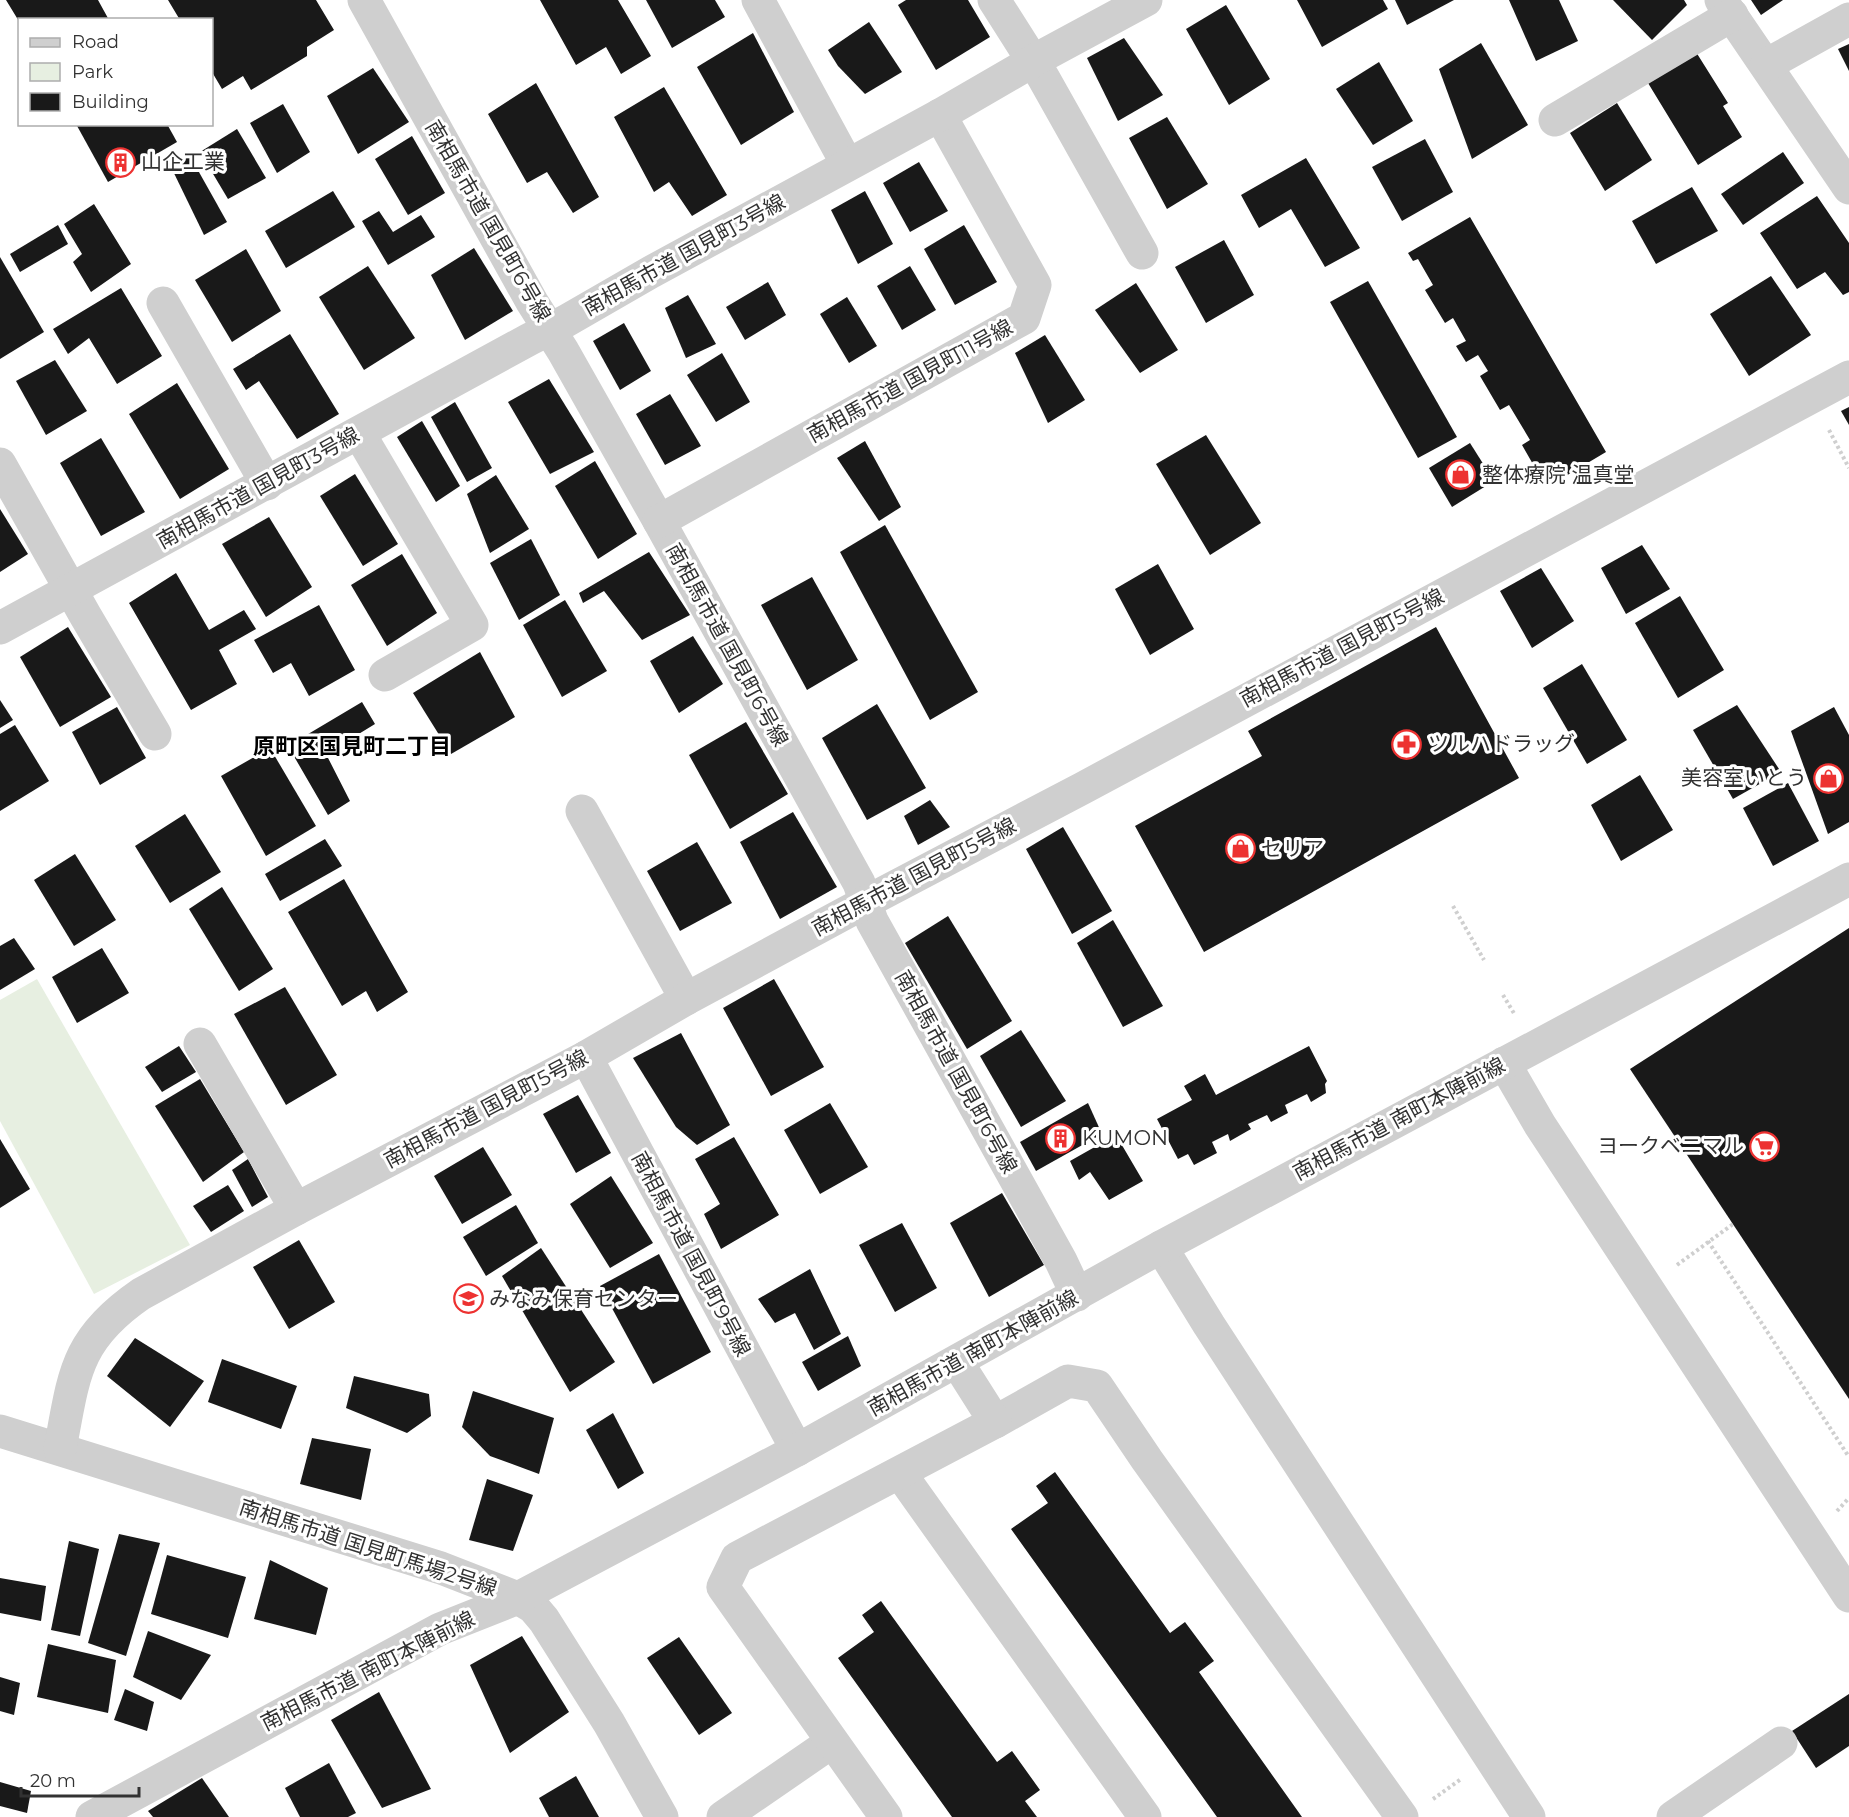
<svg xmlns="http://www.w3.org/2000/svg" width="1849" height="1817" viewBox="0 0 1849 1817" font-family="Montserrat,'Noto Sans JP',sans-serif">
<rect width="100%" height="100%" fill="#fff"/>
<!-- green -->
<polygon fill="#e7efe1" points="37,979 190,1245 94,1294 0,1121 0,1000"/>
<!-- building -->
<g fill="#191919">
<polygon points="6,0 98,0 109,20 20,20 20,23"/>
<polygon points="168,0 316,0 334,30 307,47 307,56 251,90 243,76 222,89 212,72 212,20 180,20"/>
<polygon points="540,0 618,0 651,56 621,74 606,47 576,65"/>
<polygon points="646,0 715,0 725,17 672,48"/>
<polygon points="906,0 968,0 990,37 936,70 898,5"/>
<polygon points="1297,0 1383,0 1388,9 1322,47"/>
<polygon points="1395,0 1454,0 1407,25"/>
<polygon points="1509,0 1559,0 1578,41 1536,61"/>
<polygon points="1613,0 1684,0 1687,5 1652,40"/>
<polygon points="1751,0 1783,0 1761,15"/>
<polygon points="1226,5 1270,79 1229,105 1186,29"/>
<polygon points="869,22 902,72 865,94 838,66 828,50"/>
<polygon points="753,33 794,112 741,145 697,67"/>
<polygon points="1124,38 1163,95 1118,121 1087,58"/>
<polygon points="1481,43 1528,125 1472,159 1439,69"/>
<polygon points="1849,44 1849,71 1838,49"/>
<polygon points="1696,52 1728,103 1723,106 1742,137 1698,165 1648,83"/>
<polygon points="1379,62 1413,121 1373,145 1336,89"/>
<polygon points="373,68 409,122 358,154 327,96"/>
<polygon points="536,83 599,197 573,213 547,172 527,183 488,114"/>
<polygon points="664,87 727,195 692,216 669,182 654,192 614,117"/>
<polygon points="1617,103 1652,160 1605,191 1570,133"/>
<polygon points="283,104 310,152 277,173 250,123"/>
<polygon points="1167,117 1208,184 1167,209 1129,138"/>
<polygon points="76,124 167,124 177,142 108,182"/>
<polygon points="237,129 266,178 228,199 200,152"/>
<polygon points="412,136 445,193 408,215 375,159"/>
<polygon points="1425,139 1453,192 1402,221 1372,167"/>
<polygon points="1783,152 1804,183 1743,225 1721,194"/>
<polygon points="190,156 227,222 204,235 171,167"/>
<polygon points="1306,158 1360,248 1325,267 1291,209 1259,228 1241,195"/>
<polygon points="919,162 948,211 910,232 883,183"/>
<polygon points="1692,187 1718,231 1656,264 1632,221"/>
<polygon points="333,191 355,227 286,268 265,231"/>
<polygon points="865,191 893,244 858,264 831,210"/>
<polygon points="1817,196 1849,243 1849,292 1843,295 1825,272 1797,289 1760,233"/>
<polygon points="94,204 131,264 91,292 73,262 82,254 64,224"/>
<polygon points="379,211 393,232 421,215 435,237 388,265 362,221"/>
<polygon points="1470,217 1606,452 1554,483 1546,469 1538,473 1522,445 1530,440 1509,405 1500,410 1480,376 1488,371 1478,355 1466,362 1456,346 1466,341 1453,318 1445,323 1425,290 1433,285 1418,259 1413,261 1408,253"/>
<polygon points="58,225 68,244 20,272 10,254"/>
<polygon points="964,225 997,282 955,305 924,249"/>
<polygon points="1224,240 1254,295 1206,323 1175,267"/>
<polygon points="474,248 513,311 465,340 431,275"/>
<polygon points="246,249 281,311 232,342 195,280"/>
<polygon points="0,257 44,332 0,359"/>
<polygon points="368,266 415,338 364,370 319,297"/>
<polygon points="910,266 936,310 902,330 877,286"/>
<polygon points="1771,276 1811,335 1749,376 1710,314"/>
<polygon points="1368,281 1457,437 1418,458 1330,302"/>
<polygon points="768,282 786,315 745,340 726,307"/>
<polygon points="1136,283 1178,350 1140,373 1095,310"/>
<polygon points="121,288 162,356 117,384 89,338 68,354 53,329"/>
<polygon points="688,295 716,344 686,358 665,308"/>
<polygon points="847,297 877,346 849,363 820,314"/>
<polygon points="624,323 651,371 620,390 593,341"/>
<polygon points="290,334 339,414 297,439 259,381 246,390 233,369"/>
<polygon points="1045,335 1085,400 1048,423 1015,353"/>
<polygon points="722,353 750,402 716,422 687,375"/>
<polygon points="55,360 87,411 46,435 16,381"/>
<polygon points="549,379 594,452 550,474 508,402"/>
<polygon points="177,383 229,469 180,499 129,414"/>
<polygon points="670,394 701,446 665,465 636,414"/>
<polygon points="455,402 492,468 467,482 431,417"/>
<polygon points="1849,407 1849,425 1841,411"/>
<polygon points="422,421 460,486 436,502 397,437"/>
<polygon points="1206,435 1261,523 1210,555 1156,464"/>
<polygon points="101,438 145,512 101,536 60,463"/>
<polygon points="865,441 901,507 879,521 837,458"/>
<polygon points="1470,443 1494,481 1452,507 1429,468"/>
<polygon points="595,461 637,534 598,559 555,486"/>
<polygon points="355,474 398,544 363,566 320,496"/>
<polygon points="496,475 529,529 490,553 467,494"/>
<polygon points="0,509 28,554 0,572"/>
<polygon points="269,517 312,587 266,617 222,544"/>
<polygon points="885,525 978,692 930,720 840,552"/>
<polygon points="531,539 560,595 519,620 490,563"/>
<polygon points="1642,545 1670,589 1626,614 1601,568"/>
<polygon points="649,552 690,615 642,640 604,591 583,603 579,593"/>
<polygon points="402,554 437,613 387,646 351,585"/>
<polygon points="1158,564 1194,629 1150,655 1115,589"/>
<polygon points="1541,568 1574,621 1532,648 1500,591"/>
<polygon points="176,573 209,630 244,610 256,629 219,650 237,684 191,710 129,603"/>
<polygon points="812,577 858,660 807,690 761,605"/>
<polygon points="1680,596 1724,670 1678,698 1635,623"/>
<polygon points="565,600 607,671 562,697 523,625"/>
<polygon points="319,605 355,670 309,696 291,663 273,673 254,640"/>
<polygon points="68,627 111,697 60,727 20,657"/>
<polygon points="1436,627 1519,778 1204,952 1135,826 1262,756 1248,731"/>
<polygon points="693,636 723,684 679,713 650,661"/>
<polygon points="480,652 515,717 451,754 413,693"/>
<polygon points="1582,664 1627,740 1587,764 1543,688"/>
<polygon points="0,700 13,720 0,728"/>
<polygon points="362,702 375,724 326,754 350,801 328,815 288,746"/>
<polygon points="877,704 926,788 867,820 822,738"/>
<polygon points="1737,705 1781,772 1733,799 1693,730"/>
<polygon points="117,707 146,758 100,785 72,732"/>
<polygon points="1834,707 1849,735 1849,822 1828,834 1791,731"/>
<polygon points="746,722 788,794 730,829 689,755"/>
<polygon points="15,725 49,781 0,811 0,734"/>
<polygon points="270,748 316,826 266,856 221,776"/>
<polygon points="1640,775 1673,830 1621,861 1591,805"/>
<polygon points="1788,783 1819,841 1773,866 1743,808"/>
<polygon points="930,800 950,827 918,845 904,816"/>
<polygon points="793,812 837,887 780,919 740,842"/>
<polygon points="185,814 221,872 170,903 135,846"/>
<polygon points="1063,827 1112,911 1072,934 1026,849"/>
<polygon points="325,839 342,866 280,901 265,874"/>
<polygon points="697,842 732,903 680,931 647,871"/>
<polygon points="75,854 116,920 74,946 34,880"/>
<polygon points="344,879 408,992 377,1012 366,991 342,1006 288,912"/>
<polygon points="222,887 273,969 239,991 189,909"/>
<polygon points="948,916 1012,1021 967,1049 905,943"/>
<polygon points="1113,920 1163,1006 1123,1027 1077,943"/>
<polygon points="1849,928 1849,1399 1630,1069"/>
<polygon points="14,938 35,969 0,990 0,946"/>
<polygon points="102,948 129,993 77,1023 52,977"/>
<polygon points="774,979 824,1067 771,1096 723,1008"/>
<polygon points="285,987 337,1075 286,1105 234,1014"/>
<polygon points="1021,1030 1066,1101 1021,1127 980,1056"/>
<polygon points="681,1033 730,1125 697,1145 676,1127 633,1058"/>
<polygon points="179,1046 196,1072 162,1092 145,1067"/>
<polygon points="1309,1046 1327,1081 1325,1084 1326,1093 1311,1102 1307,1094 1285,1105 1288,1113 1271,1122 1267,1115 1248,1124 1251,1129 1230,1141 1228,1134 1212,1142 1217,1153 1194,1165 1188,1154 1178,1159 1157,1119 1192,1100 1184,1086 1205,1074 1216,1095"/>
<polygon points="200,1079 244,1152 203,1182 155,1106"/>
<polygon points="578,1095 611,1153 576,1173 543,1114"/>
<polygon points="830,1103 868,1167 820,1194 784,1130"/>
<polygon points="1088,1103 1102,1134 1036,1171 1020,1142"/>
<polygon points="1116,1135 1143,1181 1109,1200 1090,1172 1079,1180 1070,1161"/>
<polygon points="734,1137 779,1215 721,1249 704,1214 720,1204 695,1159"/>
<polygon points="0,1139 30,1189 0,1208"/>
<polygon points="483,1147 512,1195 462,1224 434,1176"/>
<polygon points="248,1159 268,1197 252,1207 232,1170"/>
<polygon points="611,1176 653,1243 610,1268 570,1204"/>
<polygon points="228,1185 244,1211 211,1232 193,1206"/>
<polygon points="1002,1193 1044,1265 989,1297 950,1223"/>
<polygon points="516,1205 538,1243 486,1276 463,1237"/>
<polygon points="902,1223 937,1288 895,1312 859,1245"/>
<polygon points="299,1240 335,1302 289,1329 253,1267"/>
<polygon points="541,1248 615,1362 570,1392 502,1276"/>
<polygon points="659,1254 711,1352 653,1384 600,1286"/>
<polygon points="810,1269 841,1334 814,1350 795,1313 775,1323 758,1299"/>
<polygon points="848,1336 861,1366 818,1391 802,1362"/>
<polygon points="135,1338 204,1381 170,1427 107,1376"/>
<polygon points="222,1359 297,1386 281,1429 208,1402"/>
<polygon points="354,1376 429,1394 431,1416 407,1433 346,1408"/>
<polygon points="473,1391 554,1418 539,1474 490,1456 462,1427"/>
<polygon points="613,1413 644,1473 618,1489 586,1430"/>
<polygon points="312,1438 371,1449 361,1500 300,1484"/>
<polygon points="1055,1472 1170,1633 1185,1622 1214,1661 1199,1672 1302,1817 1217,1817 1011,1529 1048,1503 1036,1486"/>
<polygon points="487,1479 533,1495 513,1551 469,1540"/>
<polygon points="119,1534 160,1543 126,1656 88,1643"/>
<polygon points="69,1541 99,1549 80,1636 51,1630"/>
<polygon points="167,1555 246,1577 228,1638 151,1614"/>
<polygon points="270,1560 328,1588 316,1635 254,1619"/>
<polygon points="0,1578 46,1586 41,1621 0,1613"/>
<polygon points="881,1601 997,1762 1012,1751 1040,1790 1025,1801 1037,1817 952,1817 838,1658 874,1632 862,1615"/>
<polygon points="148,1631 211,1655 181,1700 133,1677"/>
<polygon points="522,1636 569,1712 510,1753 470,1665"/>
<polygon points="679,1637 732,1713 699,1735 647,1658"/>
<polygon points="48,1644 116,1660 108,1713 37,1697"/>
<polygon points="0,1677 20,1683 14,1715 0,1711"/>
<polygon points="125,1689 154,1702 147,1731 114,1720"/>
<polygon points="379,1692 431,1789 382,1808 331,1720"/>
<polygon points="1849,1694 1849,1746 1816,1768 1792,1731"/>
<polygon points="329,1763 356,1813 348,1817 300,1817 285,1788"/>
<polygon points="576,1776 599,1817 549,1817 539,1798"/>
<polygon points="202,1778 229,1817 153,1817 148,1811"/>
<polygon points="0,1782 31,1791 27,1813 0,1806"/>
</g>
<g fill="none" stroke-linecap="round" stroke-linejoin="round">
<!-- path -->
<g stroke="#cfcfcf" stroke-width="4" stroke-dasharray="3 3" stroke-linecap="butt">
<polyline points="1829,430 1849,468"/>
<polyline points="1453,906 1484,960"/>
<polyline points="1503,995 1515,1015"/>
<polyline points="1708,1241 1849,1457"/>
<polyline points="1677,1265 1733,1224"/>
<polyline points="1837,1511 1849,1498"/>
<polyline points="1433,1799 1461,1779"/>
</g>
<!-- minor -->
<g stroke="#cfcfcf" stroke-width="33">
<polyline points="364,0 532,302 563,351 659,521 859,883 872,921 1061,1261 1077,1295"/>
<polyline points="758,0 847,164"/>
<polyline points="994,0 1043,77 1142,253"/>
<polyline points="1721,0 1849,188"/>
<polyline points="1766,65 1849,19"/>
<polyline points="1555,120 1732,15"/>
<polyline points="163,303 267,484"/>
<polyline points="359,433 472,625 385,675"/>
<polyline points="0,464 85,615 155,734"/>
<polyline points="659,521 1024,318 1035,285 940,115"/>
<polyline points="0,628 530,339 566,321 651,272 940,115 1033,61 1146,0"/>
<polyline points="582,811 686,999"/>
<polyline points="200,1044 296,1209"/>
<polyline points="586,1057 797,1450"/>
<polyline points="1504,1063 1540,1125 1849,1596"/>
<polyline points="1161,1247 1209,1325 1529,1817"/>
<polyline points="995,1422 1068,1381 1097,1386 1147,1460 1402,1817"/>
<polyline points="0,1431 441,1568 518,1598 533,1607 544,1620 609,1723 662,1817"/>
<path d="M60,1449C74,1376 74,1340 141,1294L296,1209L586,1057L686,999L849,911L1083,788L1849,377"/>
<polyline points="900,1473 1145,1817"/>
<polyline points="92,1817 440,1629 518,1598 797,1450 1161,1247 1849,879"/>
<polyline points="723,1817 832,1742"/>
<polyline points="886,1817 723,1587 737,1558 995,1422 957,1362"/>
<polyline points="1673,1817 1781,1743"/>
</g>
</g>
<!-- icons -->
<defs>
<symbol id="building-ring" viewBox="-11 -11 22 22"><circle r="9.5" fill="#fff" stroke="#ed3231" stroke-width="1.5"/><path d="M-4-6H4V6H1V3H-1V6H-4ZM-2.5-4.3h1.7v1.8h-1.7ZM.8-4.3h1.7v1.8H.8ZM-2.5-1h1.7V.8h-1.7ZM.8-1h1.7V.8H.8Z" fill="#ed3231"/></symbol>
<symbol id="shop-ring" viewBox="-11 -11 22 22"><circle r="9.5" fill="#fff" stroke="#ed3231" stroke-width="1.5"/><path d="M-5-2.5h2.3a2.7 3.5 0 0 1 5.4 0H5L5.5 6h-11ZM-1.5-2.5h3a1.5 2.3 0 0 0-3 0Z" fill="#ed3231"/></symbol>
<symbol id="pharmacy-ring" viewBox="-11 -11 22 22"><circle r="9.5" fill="#fff" stroke="#ed3231" stroke-width="1.5"/><path d="M-2-6h4v4h4v4h-4v4h-4v-4h-4v-4h4Z" fill="#ed3231"/></symbol>
<symbol id="supermarket-ring" viewBox="-11 -11 22 22"><circle r="9.5" fill="#fff" stroke="#ed3231" stroke-width="1.5"/><path d="M-6-5.5h2.5l.6 2H6L4.5 2H-2.5L-4.4-4H-6ZM-1.5 3.2a1.3 1.3 0 1 0 .1 0ZM3 3.2a1.3 1.3 0 1 0 .1 0Z" fill="#ed3231"/></symbol>
<symbol id="school-ring" viewBox="-11 -11 22 22"><circle r="9.5" fill="#fff" stroke="#ed3231" stroke-width="1.5"/><path d="M0-5L7-2L0 1L-7-2ZM-4 1L0 2.5L4 1V4Q0 6-4 4Z" fill="#ed3231"/></symbol>
</defs>
<g fill-rule="evenodd">
<use href="#building-ring" x="104" y="146" width="33" height="33"/>
<use href="#shop-ring" x="1444" y="458" width="33" height="33"/>
<use href="#pharmacy-ring" x="1390" y="728" width="33" height="33"/>
<use href="#shop-ring" x="1812" y="762" width="33" height="33"/>
<use href="#shop-ring" x="1224" y="832" width="33" height="33"/>
<use href="#building-ring" x="1044" y="1122" width="33" height="33"/>
<use href="#supermarket-ring" x="1748" y="1130" width="33" height="33"/>
<use href="#school-ring" x="452" y="1282" width="33" height="33"/>
</g>
<g text-anchor="middle" stroke-width="6" stroke-linejoin="round" paint-order="stroke">
<!-- poi labels -->
<g font-size="21" fill="#323232" stroke="#fff" text-anchor="start">
<text x="141" y="169">山企工業</text>
<text x="1482" y="482">整体療院 温真堂</text>
<text x="1428" y="751">ツルハドラッグ</text>
<text x="1807" y="785" text-anchor="end">美容室いとう</text>
<text x="1261" y="856">セリア</text>
<text x="1082" y="1145">KUMON</text>
<text x="1744" y="1153" text-anchor="end">ヨークベニマル</text>
<text x="489" y="1306">みなみ保育センター</text>
</g>
<!-- street labels -->
<g font-size="21" fill="#323232" stroke="#fff">
<text transform="translate(488 221) rotate(60)" y="7">南相馬市道 国見町6号線</text>
<text transform="translate(684 255) rotate(-29)" y="7">南相馬市道 国見町3号線</text>
<text transform="translate(910 381) rotate(-29)" y="7">南相馬市道 国見町11号線</text>
<text transform="translate(258 488) rotate(-29)" y="7">南相馬市道 国見町3号線</text>
<text transform="translate(727 645) rotate(61)" y="7">南相馬市道 国見町6号線</text>
<text transform="translate(1342 648) rotate(-28)" y="7">南相馬市道 国見町5号線</text>
<text transform="translate(914 877) rotate(-28)" y="7">南相馬市道 国見町5号線</text>
<text transform="translate(956 1072) rotate(61)" y="7">南相馬市道 国見町6号線</text>
<text transform="translate(486 1109) rotate(-28)" y="7">南相馬市道 国見町5号線</text>
<text transform="translate(1399 1119) rotate(-28)" y="7">南相馬市道 南町本陣前線</text>
<text transform="translate(691 1254) rotate(62)" y="7">南相馬市道 国見町9号線</text>
<text transform="translate(973 1353) rotate(-29)" y="7">南相馬市道 南町本陣前線</text>
<text transform="translate(368 1548) rotate(18)" y="7">南相馬市道 国見町馬場2号線</text>
<text transform="translate(368 1671) rotate(-27)" y="7">南相馬市道 南町本陣前線</text>
</g>
<!-- neighbourhood labels -->
<g font-size="22" font-weight="bold" fill="#000" stroke="#fff">
<text x="352" y="754">原町区国見町二丁目</text>
</g>
</g>
<!-- legend -->
<rect x="18" y="18" width="195" height="108" fill="#ffffff" stroke="#adadad" stroke-width="1.5"/>
<rect x="30" y="38" width="30" height="9" fill="#cfcfcf" stroke="#adadad" stroke-width="1.5"/>
<text x="72" y="48" font-size="18" fill="#323232">Road</text>
<rect x="30" y="63" width="30" height="18" fill="#e7efe1" stroke="#adadad" stroke-width="1.5"/>
<text x="72" y="78" font-size="18" fill="#323232">Park</text>
<rect x="30" y="93" width="30" height="18" fill="#191919" stroke="#adadad" stroke-width="1.5"/>
<text x="72" y="108" font-size="18" fill="#323232">Building</text>
<!-- scale -->
<path d="M21 1787v9h118v-9" fill="none" stroke="#323232" stroke-width="3"/>
<text x="30" y="1787" font-size="18" fill="#323232" stroke="#ffffff" stroke-width="4.5" paint-order="stroke">20 m</text>
</svg>
